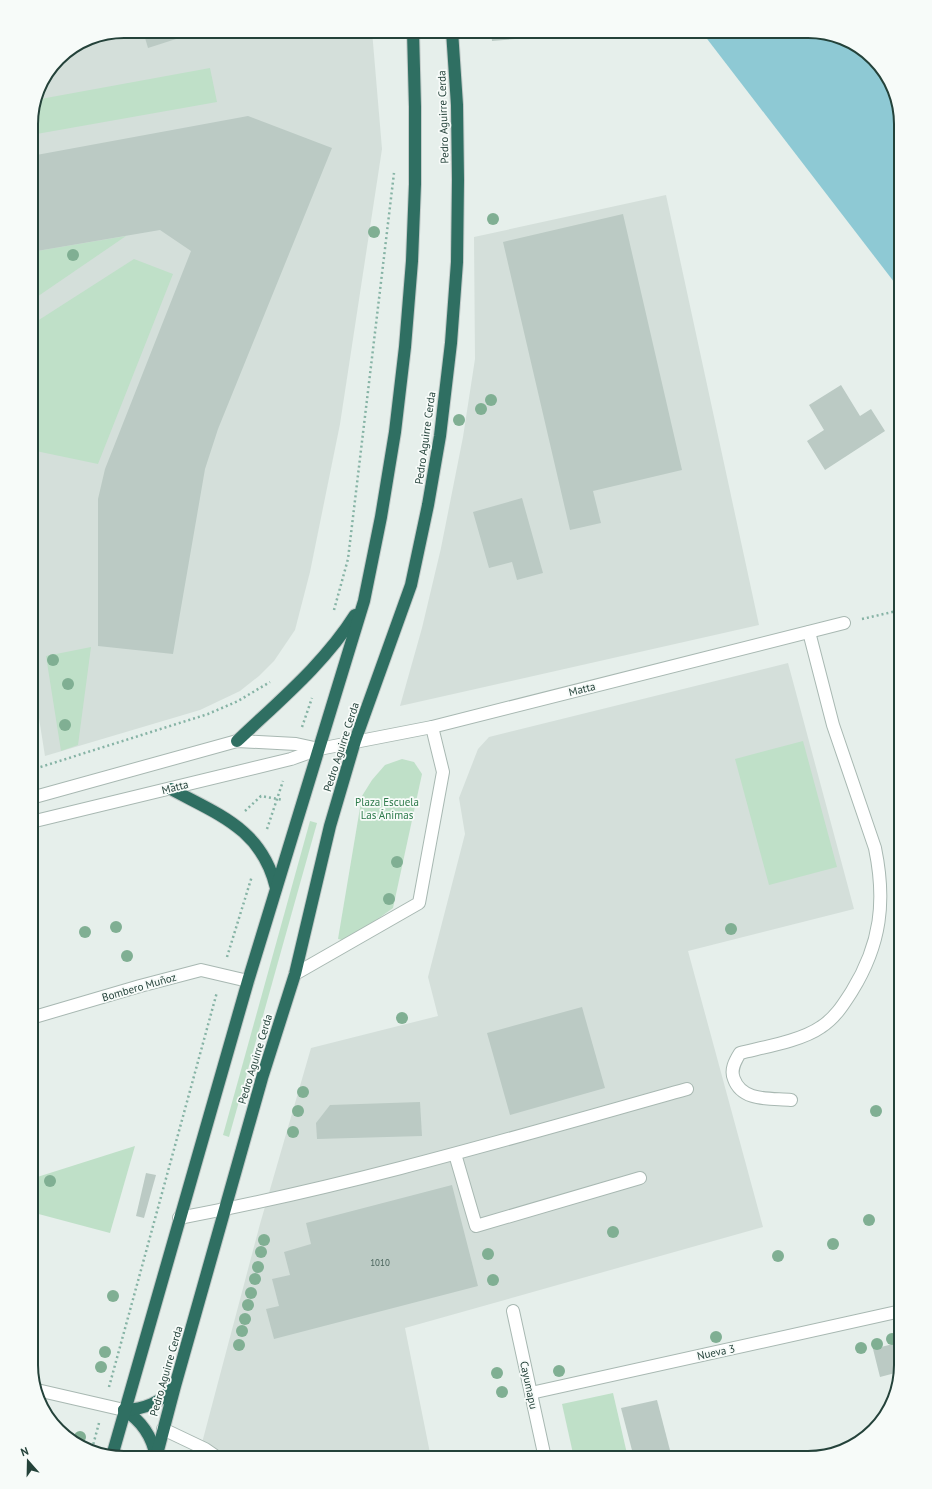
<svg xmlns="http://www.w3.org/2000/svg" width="932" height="1489" viewBox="0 0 932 1489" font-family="'PT Sans',sans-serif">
<rect width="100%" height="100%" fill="#e6efeb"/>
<!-- built -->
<g fill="#d4dfda">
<polygon points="124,31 372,31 382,149 340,424 310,572 295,630 274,661 259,676 240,691 200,710 45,756 31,668 31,118 38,88 58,58 88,38"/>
<polygon points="666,195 759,625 400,706 422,628 441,548 463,437 475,359 474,237"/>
<polygon points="788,663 854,909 688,951 763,1227 405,1328 431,1458 198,1458 260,1224 311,1048 438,1016 428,977 465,834 459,798 478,749 489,737"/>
</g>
<!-- green -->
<g fill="#bfe0c8">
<polygon points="210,68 217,102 31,135 31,118 35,100"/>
<polygon points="126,236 31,301 31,252"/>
<polygon points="134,259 173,274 98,464 31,450 31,325"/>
<polygon points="91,647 78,745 61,751 46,656"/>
<polygon points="803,741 837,867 769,885 735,759"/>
<polygon points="402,759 414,762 422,774 393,908 347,941 338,939 362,796 372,780 385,765"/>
<polygon points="310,821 317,823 229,1137 223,1135"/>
<polygon points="135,1146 110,1233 31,1212 31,1179"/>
<polygon points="613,1393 628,1458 574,1458 562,1404"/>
</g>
<!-- water -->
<polygon fill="#8ec9d4" points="701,31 815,31 860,47 891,82 901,124 901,291"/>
<!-- building -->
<g fill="#bbcac4">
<polygon points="143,31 201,31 148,48"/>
<polygon points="491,31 523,31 523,32 515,33 515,39 492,41"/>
<polygon points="248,116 332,148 218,429 205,469 173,654 98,646 98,499 105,469 191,251 160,230 31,252 31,156"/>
<polygon points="623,214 682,470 593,491 601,523 570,530 503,242"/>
<polygon points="841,385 860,416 871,409 885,431 825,470 807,441 824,430 809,405"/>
<polygon points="522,498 543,573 517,580 512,562 489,568 473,512"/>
<polygon points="582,1007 605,1088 510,1115 487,1033"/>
<polygon points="420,1102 422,1136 317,1139 316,1123 330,1105"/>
<polygon points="146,1173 156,1175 144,1218 136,1216"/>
<polygon points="452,1185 478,1286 274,1339 266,1309 279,1306 272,1279 290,1275 284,1252 311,1244 306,1223"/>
<polygon points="901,1342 901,1366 899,1372 880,1377 873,1349"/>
<polygon points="657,1400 672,1458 634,1458 621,1408"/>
</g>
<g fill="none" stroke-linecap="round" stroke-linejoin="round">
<defs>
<g id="minor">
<polyline points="31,798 237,741 296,744 319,749"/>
<polyline points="31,822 291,759 319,749 432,727 844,623"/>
<polyline points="295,974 419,903 443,772 432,727"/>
<polyline points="31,1018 140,986 201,970 248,981"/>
<path d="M791,1100C771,1098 742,1102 734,1079C730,1070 735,1061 740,1053C764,1047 801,1041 821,1027C835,1018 843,1005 852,991C881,944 886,901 875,848L833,725L809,632"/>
<polyline points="455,1154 476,1226 640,1178"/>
<path d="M179,1218C351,1186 519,1136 687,1089"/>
<polyline points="513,1311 545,1458"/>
<polyline points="37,1390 124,1410"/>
<polyline points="531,1393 901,1311"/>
<polyline points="163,1429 205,1449 218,1458"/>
</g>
<g id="highway">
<path d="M237,741C279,701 324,664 355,615"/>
<path d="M171,789C219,815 262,829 276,888"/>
<path d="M124,1410C142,1421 152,1436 156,1457"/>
<path d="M124,1410C145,1409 160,1403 174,1387"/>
<polyline points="112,1456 248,981 364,601 381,517 395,432 405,347 412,261 415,184 415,107 413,31"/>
<polyline points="156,1458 175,1386 262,1078 295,974 330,826 355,741 411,585 428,505 440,436 451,343 457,262 458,180 457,105 452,31"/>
</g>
</defs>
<!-- minor casing -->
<use href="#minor" stroke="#a8b8b2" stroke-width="14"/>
<!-- highway casing -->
<use href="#highway" stroke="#c2cac8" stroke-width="14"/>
<!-- path -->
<g stroke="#86b3a5" stroke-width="2.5" stroke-dasharray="2 3" stroke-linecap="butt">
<polyline points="334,610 348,559 394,173"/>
<polyline points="862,619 901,610"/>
<polyline points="302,727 312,698"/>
<polyline points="31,770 208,714 238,701 270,682"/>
<polyline points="245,811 261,796 283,800"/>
<polyline points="267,829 283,781"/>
<polyline points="227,957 252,876"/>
<polyline points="109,1387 217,992"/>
<polyline points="92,1449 99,1423"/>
</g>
<!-- minor -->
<use href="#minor" stroke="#fff" stroke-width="12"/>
<!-- highway -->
<use href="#highway" stroke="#2f6f62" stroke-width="12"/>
</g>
<!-- trees -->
<g fill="#80af93">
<circle cx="493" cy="219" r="6"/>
<circle cx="374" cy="232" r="6"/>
<circle cx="73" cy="255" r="6"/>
<circle cx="491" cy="400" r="6"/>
<circle cx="481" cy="409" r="6"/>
<circle cx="459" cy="420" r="6"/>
<circle cx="53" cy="660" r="6"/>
<circle cx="68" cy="684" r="6"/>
<circle cx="65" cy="725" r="6"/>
<circle cx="397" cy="862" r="6"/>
<circle cx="389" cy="899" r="6"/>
<circle cx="116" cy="927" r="6"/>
<circle cx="731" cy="929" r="6"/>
<circle cx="85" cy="932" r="6"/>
<circle cx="127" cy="956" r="6"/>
<circle cx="402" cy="1018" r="6"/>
<circle cx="303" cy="1092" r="6"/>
<circle cx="298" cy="1111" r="6"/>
<circle cx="876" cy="1111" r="6"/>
<circle cx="293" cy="1132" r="6"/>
<circle cx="50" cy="1181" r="6"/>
<circle cx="869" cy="1220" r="6"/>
<circle cx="613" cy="1232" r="6"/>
<circle cx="264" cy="1240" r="6"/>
<circle cx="833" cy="1244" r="6"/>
<circle cx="261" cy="1252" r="6"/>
<circle cx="488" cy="1254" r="6"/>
<circle cx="778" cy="1256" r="6"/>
<circle cx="258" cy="1267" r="6"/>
<circle cx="255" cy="1279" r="6"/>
<circle cx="493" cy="1280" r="6"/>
<circle cx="251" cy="1293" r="6"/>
<circle cx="113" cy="1296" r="6"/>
<circle cx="248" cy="1305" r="6"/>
<circle cx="245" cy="1319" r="6"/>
<circle cx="242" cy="1331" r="6"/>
<circle cx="716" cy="1337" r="6"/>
<circle cx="892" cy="1339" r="6"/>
<circle cx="877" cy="1344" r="6"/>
<circle cx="239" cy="1345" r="6"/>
<circle cx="861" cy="1348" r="6"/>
<circle cx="105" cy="1352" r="6"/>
<circle cx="101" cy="1367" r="6"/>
<circle cx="559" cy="1371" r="6"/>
<circle cx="497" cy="1373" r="6"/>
<circle cx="502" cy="1392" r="6"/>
<circle cx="80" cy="1437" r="6"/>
</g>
<g text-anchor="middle" stroke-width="3.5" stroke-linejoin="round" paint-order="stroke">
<!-- number labels -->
<g font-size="9" fill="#4a645c">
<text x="380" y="1266">1010</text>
</g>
<!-- street labels -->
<g font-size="11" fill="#24423a" stroke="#f7fbf9">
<text transform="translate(443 117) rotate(-92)" y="4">Pedro Aguirre Cerda</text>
<text transform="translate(425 438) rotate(-82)" y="4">Pedro Aguirre Cerda</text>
<text transform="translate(582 689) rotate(-14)" y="4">Matta</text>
<text transform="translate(341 747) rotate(-72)" y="4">Pedro Aguirre Cerda</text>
<text transform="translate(175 787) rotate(-14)" y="4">Matta</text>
<text transform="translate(139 987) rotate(-16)" y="4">Bombero Muñoz</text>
<text transform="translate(255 1059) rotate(-73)" y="4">Pedro Aguirre Cerda</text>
<text transform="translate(716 1352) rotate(-12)" y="4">Nueva 3</text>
<text transform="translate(166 1371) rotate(-74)" y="4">Pedro Aguirre Cerda</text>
<text transform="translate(529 1385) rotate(78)" y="4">Cayumapu</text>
</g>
<!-- park labels -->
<g font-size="11" fill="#2d7a4b" stroke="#f7fbf9">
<text x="387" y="806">Plaza Escuela<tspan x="387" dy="13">Las Ánimas</tspan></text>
</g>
</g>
<!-- crop -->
<path d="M0 0H932V1489H0ZM124 38H808A86 86 0 0 1 894 124V1365A86 86 0 0 1 808 1451H124A86 86 0 0 1 38 1365V124A86 86 0 0 1 124 38Z" fill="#f7fbf9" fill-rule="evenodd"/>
<path fill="none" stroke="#24423a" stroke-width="2" d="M124 38H808A86 86 0 0 1 894 124V1365A86 86 0 0 1 808 1451H124A86 86 0 0 1 38 1365V124A86 86 0 0 1 124 38Z"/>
<!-- north arrow -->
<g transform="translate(28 1461) rotate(340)" stroke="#f7fbf9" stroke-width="3" paint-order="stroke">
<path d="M0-3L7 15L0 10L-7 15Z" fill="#24423a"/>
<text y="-6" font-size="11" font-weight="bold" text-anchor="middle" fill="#24423a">N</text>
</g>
</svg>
